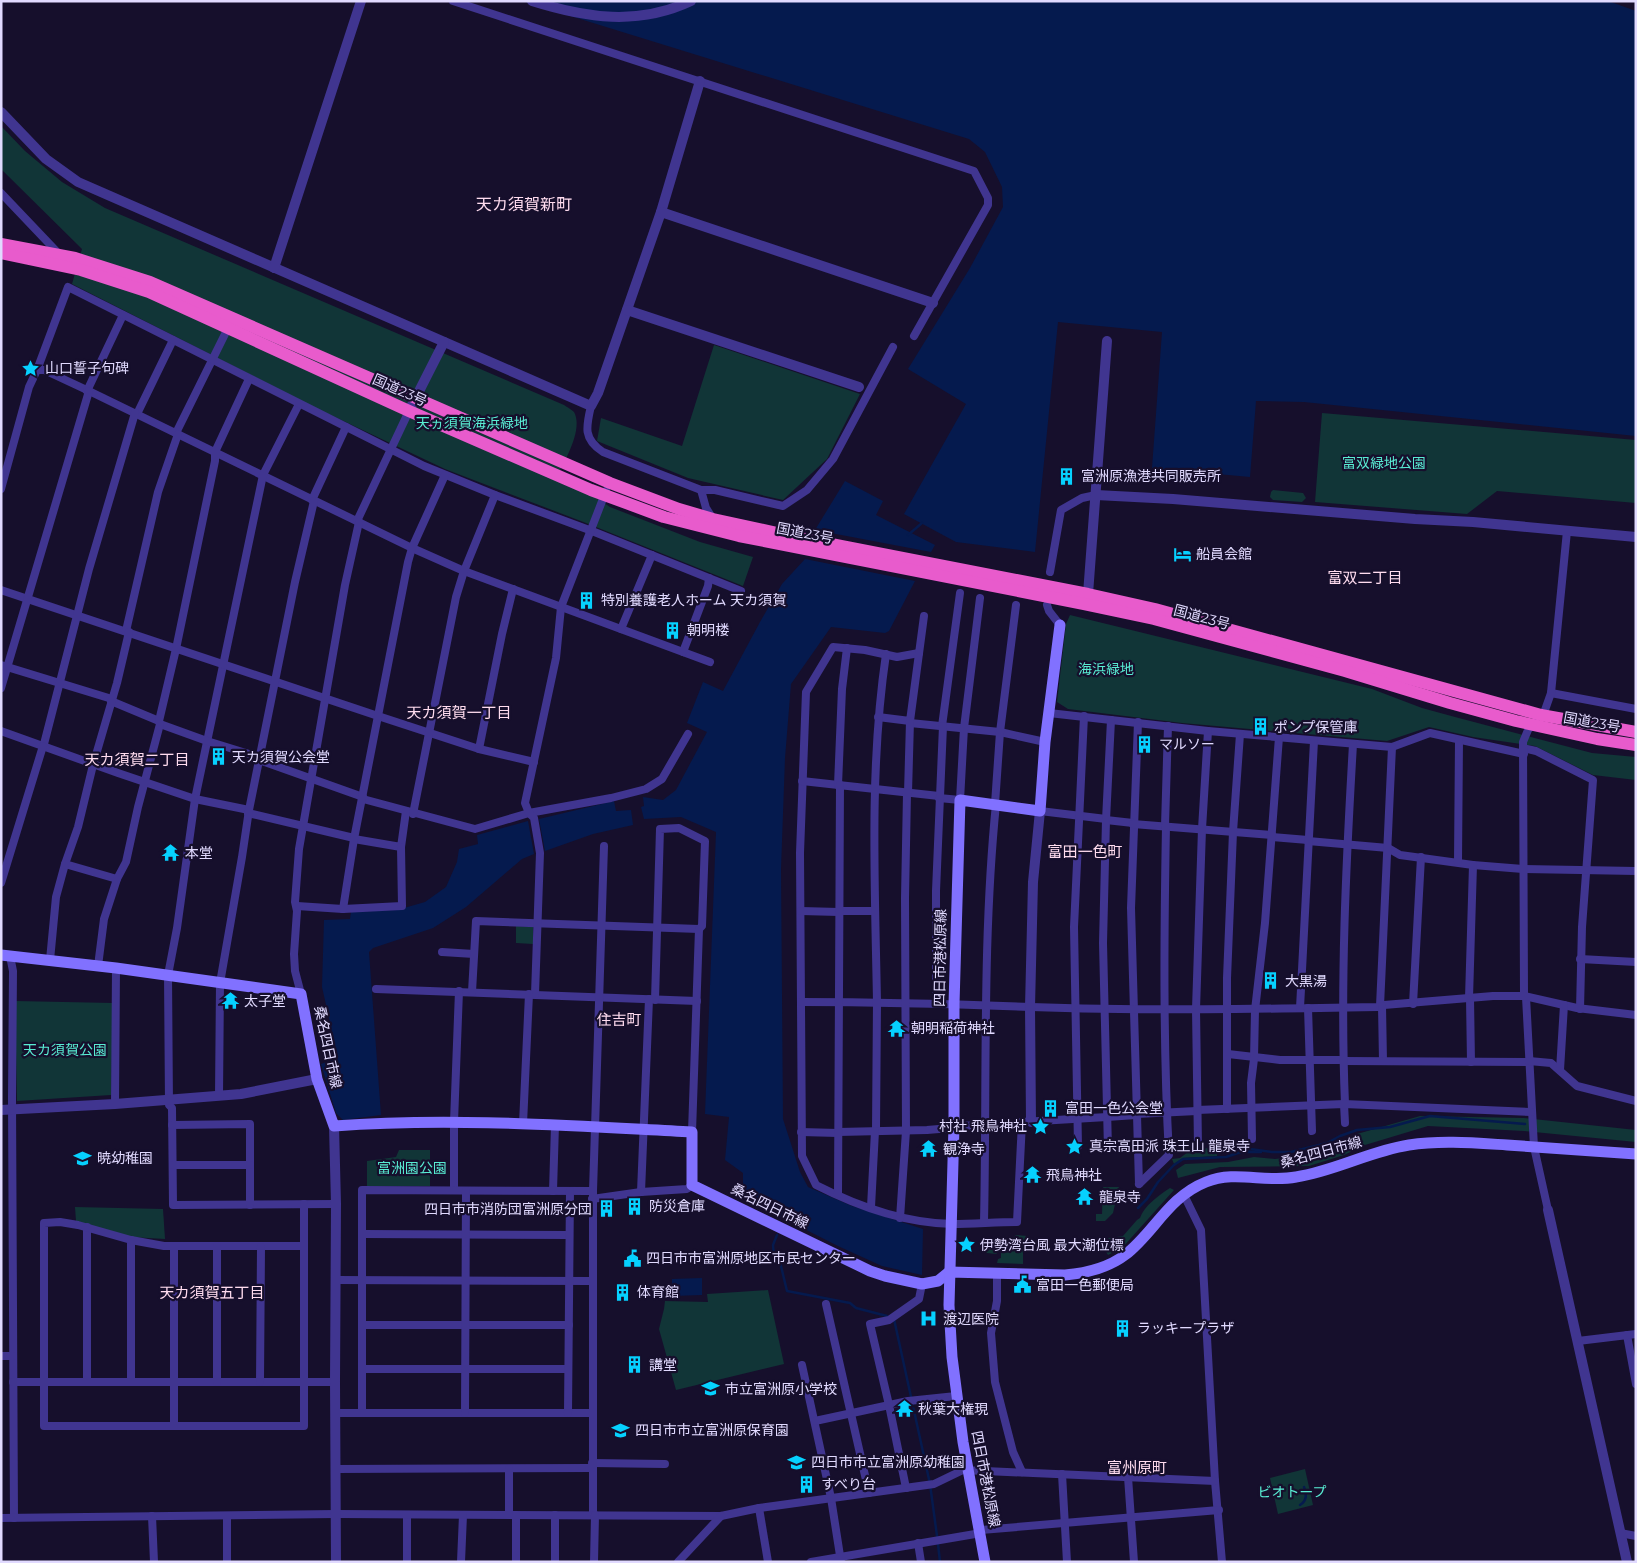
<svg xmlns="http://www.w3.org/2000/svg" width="1637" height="1563" viewBox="0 0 1637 1563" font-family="Montserrat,'Noto Sans JP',sans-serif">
<rect width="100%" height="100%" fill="#160f2c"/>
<!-- green -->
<g fill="#113537">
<path d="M1,126L25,151L62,182L105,208L564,405C567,407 572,410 574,412C584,430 563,464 555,480L597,498L610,507L700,542L753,557L743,586L586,523L445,469L318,409L72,284L82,249L1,169Z"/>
<polygon points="714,345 860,394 827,459 783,500 688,478 597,441 601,418 682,446"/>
<polygon points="1322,413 1636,440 1636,503 1497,491 1467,514 1315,502"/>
<polygon points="1273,490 1303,493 1306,498 1302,502 1273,500 1270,497 1271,492"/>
<polygon points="1070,615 1372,689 1422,708 1455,717 1592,753 1636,757 1636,780 1593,775 1535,746 1473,737 1429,727 1387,741 1182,723 1068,709 1057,702 1066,624"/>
<polygon points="516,926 533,927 533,944 516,943"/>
<polygon points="15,1001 113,1003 111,1095 17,1101"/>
<polygon points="1420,1116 1524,1118 1636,1130 1636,1142 1524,1131 1428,1126 1365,1145 1344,1155 1309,1166 1220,1167 1178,1178 1176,1170 1185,1164 1228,1162 1254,1157 1275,1159 1300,1156 1327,1150 1357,1134"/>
<polygon points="1211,1148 1218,1149 1217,1156 1183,1158 1174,1164 1172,1159 1180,1158 1192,1149"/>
<polygon points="399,1150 430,1150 430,1186 367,1186 367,1161 396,1157"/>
<polygon points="1103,1187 1119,1187 1113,1213 1105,1221 1096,1221 1096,1214 1102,1214"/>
<path d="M1170,1188L1174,1190L1122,1248L1108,1255L1105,1250L1104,1242L1109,1238L1123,1236L1137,1220L1140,1218C1144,1206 1159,1195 1170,1188Z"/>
<polygon points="75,1207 163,1209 165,1239 130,1237 76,1221"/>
<polygon points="1016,1235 1027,1236 1023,1243 1023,1264 997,1263 998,1259 1001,1258 1001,1253 1005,1251 1007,1253 1012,1248 1008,1243"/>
<polygon points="989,1237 996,1237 1003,1245 1004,1247 996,1254 987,1253 982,1248 983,1243"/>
<polygon points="768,1290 784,1364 676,1390 659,1329 664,1309 665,1301 708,1302 707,1294"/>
<polygon points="1305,1469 1313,1505 1278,1514 1270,1478"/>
</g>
<!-- water -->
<g fill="#051a4e">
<polygon points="522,1 1608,1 1636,11 1636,436 1304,402 1256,401 1250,477 1152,468 1162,332 1058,322 1035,552 956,542 904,514 966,404 908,369 970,268 1003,207 1002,187 985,152 969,139"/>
<polygon points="845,481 883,501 876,515 935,545 931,552 815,530"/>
<polygon points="805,559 915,581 889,631 885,633 831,627 791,684 785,758 781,869 783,1119 800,1172 808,1187 852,1206 923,1229 922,1275 882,1266 838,1246 743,1198 743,1173 725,1160 729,1117 705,1114 716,832 681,817 644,819 641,807 644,806 643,797 663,800 676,790 707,732 687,723 703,682 723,691 760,622 782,584"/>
<polygon points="614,801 616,811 631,810 633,825 593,834 545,851 539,819"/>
<polygon points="528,821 534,854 522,859 466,907 433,928 373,948 369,952 381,1115 343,1120 336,1113 321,1064 338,1058 322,987 324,920 350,919 351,912 397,910 425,902 446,887 457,862 459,849 478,844 477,835"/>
<polygon points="702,1278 702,1295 672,1296 672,1279"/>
</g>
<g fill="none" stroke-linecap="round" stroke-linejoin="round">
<!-- stream -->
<g stroke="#051a4e" stroke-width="2.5">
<polyline points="908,535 922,523"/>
<polyline points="1244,1152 1261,1152"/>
<polyline points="1138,1208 1147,1199 1158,1182 1174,1165 1183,1159 1226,1157 1250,1149 1272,1152 1291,1152 1327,1143 1340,1136 1357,1130 1390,1127 1430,1116 1525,1124"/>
<polyline points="777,1235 773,1245 774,1256 780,1262 787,1291 850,1303 856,1308 887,1316"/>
<polyline points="894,1319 930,1484 937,1536"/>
<path d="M1300,1505C1307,1501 1307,1493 1304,1487"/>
<polyline points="938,1544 940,1562"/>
</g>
<!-- minor -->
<g stroke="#403590" stroke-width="8">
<polyline points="453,1 974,171 988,198 988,205 914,336"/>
<polyline points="1,193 59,254"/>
<polyline points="37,370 44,370 89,391 412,548 464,571 710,662"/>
<polyline points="87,391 123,315"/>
<polyline points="299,404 263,475 195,799 177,928 168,975 169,1105 172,1108 173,1205 336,1204"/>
<path d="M591,406C586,427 583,439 603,452L701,490H715L783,506L807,490L833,459L893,347"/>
<polyline points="137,414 173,340"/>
<polyline points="176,433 228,328"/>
<polyline points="1,489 29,387 37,370 68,287 424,466 495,495 592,531 741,591"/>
<polyline points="701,490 706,508 713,519"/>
<polyline points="312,500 346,427"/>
<polyline points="357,521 409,411"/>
<polyline points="1050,572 1061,510 1082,498 1096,495"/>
<polyline points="1,590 378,716 479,749 534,762"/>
<polyline points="1047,605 1049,611 1060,625"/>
<polyline points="621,629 652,555"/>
<polyline points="126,631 158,492 178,434"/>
<polyline points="683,652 708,586 709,578"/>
<path d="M919,653L897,657L865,650L833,647L806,692L800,853L802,1156L816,1185C857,1206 905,1223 952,1224C974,1224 996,1222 1017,1222L1022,1122"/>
<polyline points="1,665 112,699"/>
<polyline points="1,688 89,391"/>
<polyline points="1551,693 1636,709"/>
<polyline points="111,701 159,721"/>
<polyline points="1049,713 1208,731 1392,747 1430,733 1524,754"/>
<polyline points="878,717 910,721 924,616"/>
<polyline points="1138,722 1131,908 1139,1184"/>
<polyline points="910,723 1000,732 1045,742"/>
<polyline points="160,724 207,741 259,757"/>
<polyline points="942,726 960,593"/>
<polyline points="1,731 118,773 195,799 249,810"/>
<polyline points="45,747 44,744 89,569 135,413"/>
<polyline points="1523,748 1536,751 1593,780 1582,927 1580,1009"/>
<polyline points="479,749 502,634 513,589"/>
<polyline points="259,760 363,797"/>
<polyline points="802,781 939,796"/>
<polyline points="838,785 842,689 847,648"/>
<polyline points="908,793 910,721"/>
<polyline points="939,798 960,800 964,728 980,598"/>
<polyline points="363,799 475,829 529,813 611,798 646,789 662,779 688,734"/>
<polyline points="995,804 1000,732 1016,605"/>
<polyline points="1040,811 1106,819"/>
<polyline points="248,813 354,838"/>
<polyline points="413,814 456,597 464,571 495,495"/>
<polyline points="1106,820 1133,823"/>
<polyline points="1133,824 1272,835"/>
<polyline points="1165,826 1168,726"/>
<polyline points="1272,837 1308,840"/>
<polyline points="354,839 401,847 406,811"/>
<polyline points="1308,841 1388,848 1400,855 1473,865 1523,869 1636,871"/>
<polyline points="1458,862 1459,740"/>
<polyline points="65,864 117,879"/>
<polyline points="1,883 43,746"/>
<polyline points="297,906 343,909 402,906 401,847"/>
<polyline points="343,909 354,839 408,562 412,548 445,475"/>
<polyline points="801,911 839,912"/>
<polyline points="839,911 874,911"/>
<polyline points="442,952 474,954"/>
<polyline points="10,956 13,971 12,1098 14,1518"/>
<polyline points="1580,959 1636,962"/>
<polyline points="50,960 56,897 65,864 78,827 93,765 117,683 129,632"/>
<polyline points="98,966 104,919 117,879 126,862 138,807 160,724 159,721 176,649 215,461 215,452 249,379"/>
<polyline points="376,989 697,1001"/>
<polyline points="472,992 476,921 699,929"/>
<polyline points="301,994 295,971 294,954 297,911 295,902 299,849 345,585 359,522"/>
<polyline points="535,994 540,853 534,818 529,813 525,803 556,658 561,607 606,491"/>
<polyline points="1524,996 1523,742 1528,730 1545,710 1551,693 1567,531"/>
<polyline points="1526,997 1534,1147 1548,1210"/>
<polyline points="1469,998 1473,865"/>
<polyline points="1470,998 1471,1062"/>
<polyline points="655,1000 660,829 679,828 705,841 702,926 699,929 692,1132"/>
<path d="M801,1002C878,1002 954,1004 1031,1007C1146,1011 1262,1009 1378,1007L1384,1005L1493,996H1524L1577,1008L1636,1015"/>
<polyline points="936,1003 936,891 943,726"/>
<polyline points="1413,1004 1421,857"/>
<polyline points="1380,1006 1392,747"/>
<polyline points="1382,1006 1383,1061"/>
<polyline points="1300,1008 1314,741"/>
<polyline points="1308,1008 1312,1131"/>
<polyline points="1228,1054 1280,1060 1343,1060"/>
<polyline points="1343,1061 1529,1062"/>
<polyline points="1529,1061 1551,1063 1577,1086 1636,1101"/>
<polyline points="1560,1070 1564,1005"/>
<polyline points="219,1096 220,983 242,857 249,810 295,582 314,501"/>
<polyline points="115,1104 116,968"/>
<polyline points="1344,1104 1345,1123"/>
<path d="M1345,1104C1340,984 1346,864 1353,744"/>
<polyline points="1227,1109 1227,978 1233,832 1240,734"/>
<polyline points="1197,1110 1344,1104 1531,1112"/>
<polyline points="1136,1114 1197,1111"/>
<polyline points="1107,1117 1136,1115"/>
<polyline points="523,1124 529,994"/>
<polyline points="172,1125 250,1124 250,1205"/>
<path d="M876,1130C876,1088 877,1045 877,1002C875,886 869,769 886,654"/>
<polyline points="801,1132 838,1133"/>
<polyline points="838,1132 927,1130 951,1128 954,1126 1017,1124 1022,1122 1107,1117"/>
<polyline points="1252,1139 1251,1083 1254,1059 1255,1010 1265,923 1279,737"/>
<polyline points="1078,1146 1074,927 1084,716"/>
<polyline points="1198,1146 1196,1009 1202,829 1208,731"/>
<polyline points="1108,1149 1103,943 1106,820 1111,720"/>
<polyline points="173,1165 250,1165"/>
<path d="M1139,1184L1169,1155C1163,1046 1164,936 1166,826"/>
<polyline points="454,1190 454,1122 459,991"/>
<polyline points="553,1191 555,1125"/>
<polyline points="641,1192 649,999"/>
<polyline points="838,1194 840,785"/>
<polyline points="1184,1195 1201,1230 1215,1481 1222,1562"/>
<polyline points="592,1199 641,1192 687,1189 692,1185"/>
<polyline points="871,1207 875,1131"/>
<polyline points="900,1218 906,1131 905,898 907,793"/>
<path d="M984,1222C987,1083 982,943 996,804"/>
<polyline points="87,1227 87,1382"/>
<polyline points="363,1234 569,1235"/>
<polyline points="131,1240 131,1382"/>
<polyline points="174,1246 174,1425"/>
<polyline points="304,1246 164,1246 131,1240 78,1225 60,1222 44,1223 44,1426 304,1426 304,1204"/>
<polyline points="997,1273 997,1301 991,1333 995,1382 1013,1452 1022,1472"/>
<polyline points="336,1280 592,1281"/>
<polyline points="826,1304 869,1493"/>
<polyline points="362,1325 569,1325"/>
<polyline points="1627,1335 1636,1384"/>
<polyline points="1578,1341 1636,1334"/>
<polyline points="1,1356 13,1356"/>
<polyline points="802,1365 831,1498 841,1562"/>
<polyline points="362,1369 568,1369"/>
<polyline points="13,1382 335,1382"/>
<polyline points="217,1382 217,1246"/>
<polyline points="260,1382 261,1247"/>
<polyline points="362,1412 362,1190 593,1191"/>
<polyline points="335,1413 593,1413"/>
<polyline points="465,1413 466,1191"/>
<polyline points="568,1413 570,1191"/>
<polyline points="815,1421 908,1401 956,1396"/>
<polyline points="592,1463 665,1464"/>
<polyline points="336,1469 592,1468"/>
<polyline points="509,1469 509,1515"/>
<polyline points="1062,1474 1067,1562"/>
<polyline points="1128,1477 1134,1562"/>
<polyline points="906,1488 889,1405 870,1324 889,1320 919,1299 922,1284"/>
<polyline points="759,1508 768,1562"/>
<polyline points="407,1515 407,1562"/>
<polyline points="555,1515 555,1562"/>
<polyline points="593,1515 593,1191 604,846"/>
<polyline points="152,1516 154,1562"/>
<polyline points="227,1516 227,1562"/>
<polyline points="1,1518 336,1514 721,1516 759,1508 934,1484 963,1470 1215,1481"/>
<polyline points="981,1530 1219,1510"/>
<polyline points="1620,1533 1636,1536"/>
<polyline points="918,1543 921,1562"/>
<polyline points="461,1562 463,1515"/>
<polyline points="516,1562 516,1515"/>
<polyline points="594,1562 595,1515"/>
<polyline points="678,1562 721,1516"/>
<polyline points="811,1562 981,1533"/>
</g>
<!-- tertiary -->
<g stroke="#403590" stroke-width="10">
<path d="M532,1C586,18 638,26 691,1"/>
<polyline points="1,112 46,159 78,182 591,406 598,393 661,212 700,81"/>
<polyline points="661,212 933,303"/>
<polyline points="274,268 361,1"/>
<polyline points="627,310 859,387"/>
<polyline points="409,411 444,342"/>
<polyline points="1096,495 1173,499 1415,519 1473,522 1636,537"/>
<polyline points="1088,594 1107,341"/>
<polyline points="1,1110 115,1104 241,1094 317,1079"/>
<polyline points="1031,1122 1030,1007 1033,882 1040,811"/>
<polyline points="334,1126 336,1204 335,1382 336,1562"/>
<polyline points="1548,1210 1627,1562"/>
</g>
<!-- secondary -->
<g stroke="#8171ff" stroke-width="11">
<path d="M1,955L116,968L301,994L317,1079L334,1126C453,1117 573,1126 692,1132V1185L870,1271L885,1276L922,1284L938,1281L949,1272L1065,1275C1086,1273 1108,1268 1125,1255C1154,1233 1168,1197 1206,1182C1235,1170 1265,1183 1296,1177C1335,1171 1370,1151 1409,1145C1441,1140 1475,1143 1507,1145C1550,1148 1593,1151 1636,1154"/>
<polyline points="985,1562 963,1442 952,1357 949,1305 954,1126 954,1004 960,800 1040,811 1045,742 1060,625"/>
</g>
<!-- trunk -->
<g stroke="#e85bcc" stroke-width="12">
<polyline points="1,244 75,258 150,282 610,483 679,509 713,519 791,536 1088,594 1155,609 1541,715 1636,732"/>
<polyline points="1,253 81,270 149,292 409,411 591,490 664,517 739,536 1084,604 1154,619 1345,671 1450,703 1516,721 1597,739 1636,745"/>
</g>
</g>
<!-- icons -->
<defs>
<symbol id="sight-bare" viewBox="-9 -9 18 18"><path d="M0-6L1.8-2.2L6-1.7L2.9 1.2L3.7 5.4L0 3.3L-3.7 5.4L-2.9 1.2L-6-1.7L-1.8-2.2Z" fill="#06d1ff" stroke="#160f2c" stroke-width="2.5" paint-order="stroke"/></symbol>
<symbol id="building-bare" viewBox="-9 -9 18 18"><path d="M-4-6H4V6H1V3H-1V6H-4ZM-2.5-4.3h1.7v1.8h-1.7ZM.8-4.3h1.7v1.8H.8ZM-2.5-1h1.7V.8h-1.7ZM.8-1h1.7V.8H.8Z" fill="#06d1ff" stroke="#160f2c" stroke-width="2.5" paint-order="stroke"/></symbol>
<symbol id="hotel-bare" viewBox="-9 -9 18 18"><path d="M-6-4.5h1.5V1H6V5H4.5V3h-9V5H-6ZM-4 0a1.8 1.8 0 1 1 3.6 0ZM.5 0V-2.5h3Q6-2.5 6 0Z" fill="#06d1ff" stroke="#160f2c" stroke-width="2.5" paint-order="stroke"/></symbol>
<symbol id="temple-bare" viewBox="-9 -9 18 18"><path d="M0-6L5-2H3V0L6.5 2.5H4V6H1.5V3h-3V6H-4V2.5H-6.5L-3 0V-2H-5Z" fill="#06d1ff" stroke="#160f2c" stroke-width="2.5" paint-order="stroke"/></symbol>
<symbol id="school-bare" viewBox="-9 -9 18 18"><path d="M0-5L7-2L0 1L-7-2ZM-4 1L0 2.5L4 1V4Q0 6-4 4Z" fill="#06d1ff" stroke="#160f2c" stroke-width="2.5" paint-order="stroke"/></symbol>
<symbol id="civic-bare" viewBox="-9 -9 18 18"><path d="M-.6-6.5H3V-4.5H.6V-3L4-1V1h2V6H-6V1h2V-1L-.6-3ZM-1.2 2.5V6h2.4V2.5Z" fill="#06d1ff" stroke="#160f2c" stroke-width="2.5" paint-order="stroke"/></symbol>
<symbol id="hospital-bare" viewBox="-9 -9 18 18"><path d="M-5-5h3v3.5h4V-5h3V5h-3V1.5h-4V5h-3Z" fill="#06d1ff" stroke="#160f2c" stroke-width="2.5" paint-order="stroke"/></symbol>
</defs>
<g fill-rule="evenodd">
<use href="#sight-bare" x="18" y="356" width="25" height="25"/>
<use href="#building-bare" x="1054" y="464" width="25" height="25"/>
<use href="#hotel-bare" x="1170" y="542" width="25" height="25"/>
<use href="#building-bare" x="574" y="588" width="25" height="25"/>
<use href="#building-bare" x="660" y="618" width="25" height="25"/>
<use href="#building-bare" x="1248" y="714" width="25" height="25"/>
<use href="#building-bare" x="1132" y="732" width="25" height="25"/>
<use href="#building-bare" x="206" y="744" width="25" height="25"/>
<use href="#temple-bare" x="158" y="840" width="25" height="25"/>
<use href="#building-bare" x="1258" y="968" width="25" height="25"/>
<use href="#temple-bare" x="218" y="988" width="25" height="25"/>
<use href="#temple-bare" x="884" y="1016" width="25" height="25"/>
<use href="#building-bare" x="1038" y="1096" width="25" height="25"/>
<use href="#sight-bare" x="1028" y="1114" width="25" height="25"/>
<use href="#sight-bare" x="1062" y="1134" width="25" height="25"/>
<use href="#temple-bare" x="916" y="1136" width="25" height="25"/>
<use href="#school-bare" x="70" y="1146" width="25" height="25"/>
<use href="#temple-bare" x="1020" y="1162" width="25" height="25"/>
<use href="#temple-bare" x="1072" y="1184" width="25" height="25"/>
<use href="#building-bare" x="622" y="1194" width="25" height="25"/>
<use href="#building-bare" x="594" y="1196" width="25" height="25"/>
<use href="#sight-bare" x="954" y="1232" width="25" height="25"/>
<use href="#civic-bare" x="620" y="1246" width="25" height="25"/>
<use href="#civic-bare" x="1010" y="1272" width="25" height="25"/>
<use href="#building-bare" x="610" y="1280" width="25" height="25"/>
<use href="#hospital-bare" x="916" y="1306" width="25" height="25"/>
<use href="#building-bare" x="1110" y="1316" width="25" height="25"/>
<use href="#building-bare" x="622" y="1352" width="25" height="25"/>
<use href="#school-bare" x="698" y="1376" width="25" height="25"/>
<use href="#temple-bare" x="892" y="1396" width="25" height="25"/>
<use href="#school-bare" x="608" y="1418" width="25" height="25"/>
<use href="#school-bare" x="784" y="1450" width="25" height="25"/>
<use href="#building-bare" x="794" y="1472" width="25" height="25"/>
</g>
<g text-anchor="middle" stroke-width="4.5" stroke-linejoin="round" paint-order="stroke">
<!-- poi labels -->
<g font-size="14" fill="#e1daff" stroke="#160f2c" text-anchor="start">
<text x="45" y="373">山口誓子句碑</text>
<text x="1081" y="481">富洲原漁港共同販売所</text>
<text x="1196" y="559">船員会館</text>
<text x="601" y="605">特別養護老人ホーム 天カ須賀</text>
<text x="687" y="635">朝明楼</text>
<text x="1274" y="732">ポンプ保管庫</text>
<text x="1159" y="749">マルソー</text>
<text x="232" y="762">天カ須賀公会堂</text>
<text x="185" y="858">本堂</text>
<text x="1285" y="986">大黒湯</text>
<text x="244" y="1006">太子堂</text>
<text x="911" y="1033">朝明稲荷神社</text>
<text x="1065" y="1113">富田一色公会堂</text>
<text x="1027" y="1131" text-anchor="end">村社 飛鳥神社</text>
<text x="1089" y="1151">真宗高田派 珠王山 龍泉寺</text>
<text x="943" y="1154">観浄寺</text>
<text x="97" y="1163">暁幼稚園</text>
<text x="1046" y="1180">飛鳥神社</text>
<text x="1099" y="1202">龍泉寺</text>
<text x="649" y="1211">防災倉庫</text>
<text x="592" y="1214" text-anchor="end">四日市市消防団富洲原分団</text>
<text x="980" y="1250">伊勢湾台風 最大潮位標</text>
<text x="646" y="1263">四日市市富洲原地区市民センター</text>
<text x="1036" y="1290">富田一色郵便局</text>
<text x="637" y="1297">体育館</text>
<text x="943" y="1324">渡辺医院</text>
<text x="1137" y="1333">ラッキープラザ</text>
<text x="649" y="1370">講堂</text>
<text x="725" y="1394">市立富洲原小学校</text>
<text x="918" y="1414">秋葉大権現</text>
<text x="635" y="1435">四日市市立富洲原保育園</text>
<text x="811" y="1467">四日市市立富洲原幼稚園</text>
<text x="821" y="1489">すべり台</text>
</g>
<!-- street labels -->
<g font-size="14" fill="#e1daff" stroke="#160f2c">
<text transform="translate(400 390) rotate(24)" y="5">国道23号</text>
<text transform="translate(805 533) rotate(11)" y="5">国道23号</text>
<text transform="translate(1202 617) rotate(15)" y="5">国道23号</text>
<text transform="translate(1592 722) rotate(10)" y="5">国道23号</text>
<text transform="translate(940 958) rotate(-89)" y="5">四日市港松原線</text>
<text transform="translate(328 1047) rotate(78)" y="5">桑名四日市線</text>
<text transform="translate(1321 1152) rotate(-15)" y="5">桑名四日市線</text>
<text transform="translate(770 1206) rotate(26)" y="5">桑名四日市線</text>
<text transform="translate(986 1479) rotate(79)" y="5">四日市港松原線</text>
</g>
<!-- park labels -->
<g font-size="14" fill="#59ecd3" stroke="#160f2c">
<text x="472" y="428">天ヵ須賀海浜緑地</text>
<text x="1384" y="468">富双緑地公園</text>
<text x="1106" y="674">海浜緑地</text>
<text x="65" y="1055">天カ須賀公園</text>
<text x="412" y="1173">富洲園公園</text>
<text x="1292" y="1497">ビオトープ</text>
</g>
<!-- neighbourhood labels -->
<g font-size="15" fill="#ffdcef" stroke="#160f2c">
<text x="1365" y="583">富双二丁目</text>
<text x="459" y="718">天カ須賀一丁目</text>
<text x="137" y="765">天カ須賀二丁目</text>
<text x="1085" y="857">富田一色町</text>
<text x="619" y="1025">住吉町</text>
<text x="212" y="1298">天カ須賀五丁目</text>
<text x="1137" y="1473">富州原町</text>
</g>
<!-- quarter labels -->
<g font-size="16" fill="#ffdcef" stroke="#160f2c">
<text x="524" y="210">天カ須賀新町</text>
</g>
</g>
<!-- border -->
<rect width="1637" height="1563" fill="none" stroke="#e1daff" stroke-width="5"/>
</svg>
